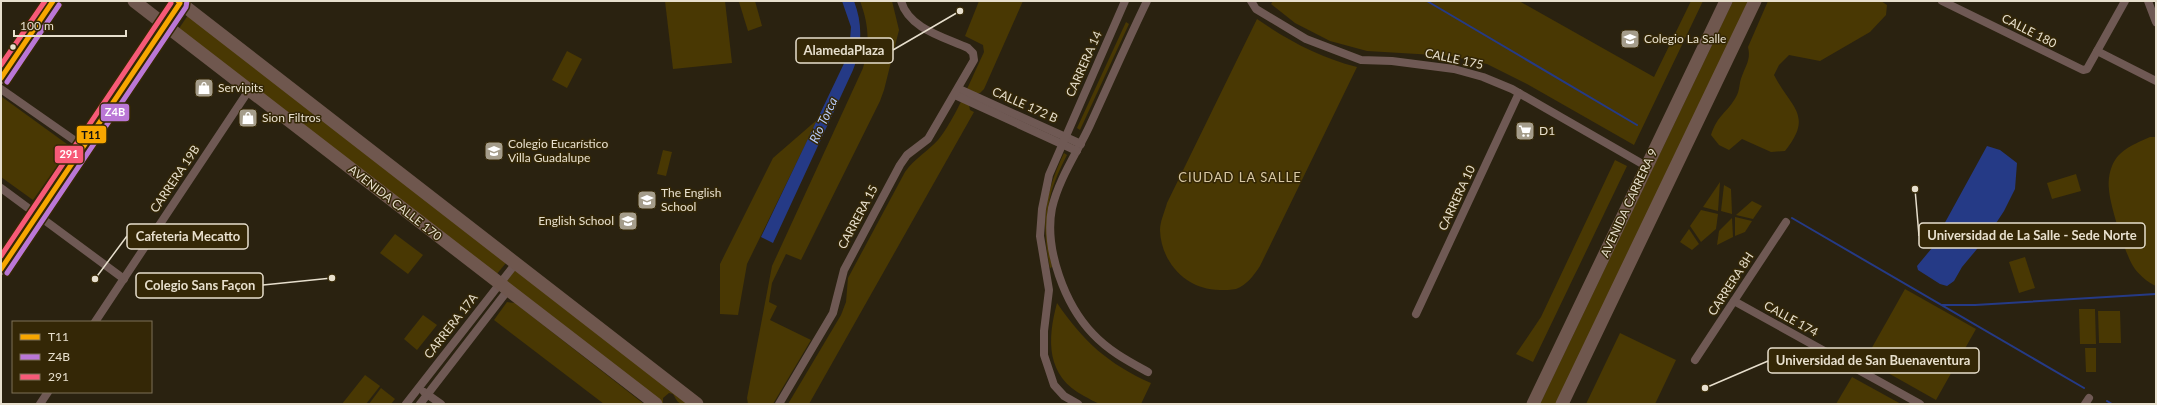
<svg xmlns="http://www.w3.org/2000/svg" width="2157" height="405" viewBox="0 0 2157 405" font-family="Lato,sans-serif">
<rect width="100%" height="100%" fill="#2a2210"/>
<!-- green -->
<g fill="#493803">
<polygon points="665,1 725,1 732,63 673,69"/>
<polygon points="755,1 762,26 748,31 739,2"/>
<path d="M860,1H892L899,30L884,90L880,101L801,260L786,254L772,283L769,302L777,306L770,320L811,340L773,404H748L747,398L772,266L863,68C870,44 869,25 860,1Z"/>
<path d="M979,1H1023L984,89L980,93L973,94L969,105L970,110L974,112L809,404H788L841,315L846,302L848,278L905,172C915,158 927,152 938,140C955,120 972,77 984,52L983,45L965,36Z"/>
<polygon points="1273,1 1519,1 1654,77 1691,1 1703,1 1634,145 1527,84 1487,64 1451,56 1367,51 1330,41 1295,23 1271,4"/>
<polygon points="1733,1 1749,1 1556,404 1540,404"/>
<path d="M1768,1H1881L1887,5L1886,15L1870,32L1820,61L1789,55L1779,65L1774,75C1791,108 1814,115 1785,151L1771,152L1742,139L1729,150L1719,145L1711,135C1718,114 1727,113 1736,97C1740,91 1739,82 1742,76C1746,65 1751,59 1748,47Z"/>
<polygon points="188,15 506,263 496,275 178,30"/>
<path d="M1257,19C1289,41 1319,57 1357,67L1260,266C1254,275 1247,285 1236,289C1231,290 1225,290 1220,290C1187,290 1161,263 1160,230C1160,221 1165,211 1167,203Z"/>
<polygon points="1126,22 1129,24 1080,130 1077,128"/>
<polygon points="567,51 582,59 567,88 552,80"/>
<polygon points="2,97 71,147 33,200 1,177"/>
<polygon points="818,119 747,264 738,315 720,314 720,264 773,158"/>
<path d="M2150,137H2156V286C2148,283 2137,273 2133,266C2125,253 2110,205 2109,190C2108,182 2109,173 2112,166C2119,149 2135,144 2150,137Z"/>
<polygon points="663,150 672,152 666,176 657,174"/>
<path d="M1064,153L1067,155C1045,197 1043,220 1052,267L1050,268C1041,222 1044,195 1064,153Z"/>
<polygon points="1615,160 1627,166 1533,362 1516,354 1541,317"/>
<polygon points="2076,174 2081,191 2052,199 2047,183"/>
<polygon points="1720,182 1718,211 1703,207"/>
<polygon points="1724,185 1731,189 1732,214 1721,211"/>
<polygon points="1752,201 1762,206 1753,219 1736,215"/>
<polygon points="1701,210 1718,214 1716,229 1701,242 1690,226"/>
<polygon points="1735,217 1752,221 1745,232 1735,236"/>
<polygon points="1732,218 1733,237 1717,245 1719,231"/>
<polygon points="1689,229 1699,244 1692,250 1680,242"/>
<polygon points="395,234 423,255 408,274 380,253"/>
<polygon points="2025,257 2035,288 2019,293 2009,262"/>
<path d="M515,270L688,404C677,404 678,402 673,394L669,393L663,398V404H661L506,282Z"/>
<polygon points="1905,289 1976,329 1936,400 1865,360"/>
<polygon points="507,302 515,303 644,404 604,404 494,320"/>
<path d="M1057,303C1083,341 1108,364 1151,383L1141,404C1129,404 1112,405 1101,404C1095,403 1089,398 1084,396C1046,376 1047,340 1057,303Z"/>
<polygon points="2079,309 2095,309 2096,344 2080,344"/>
<polygon points="2098,311 2120,311 2121,343 2099,343"/>
<polygon points="423,315 437,325 417,350 404,339"/>
<polygon points="1620,333 1676,360 1655,404 1586,404"/>
<polygon points="2085,348 2096,348 2096,372 2086,372"/>
<polygon points="365,375 380,386 366,404 342,404"/>
<polygon points="1852,377 1901,404 1836,404"/>
<polygon points="381,388 395,399 391,404 369,404"/>
</g>
<!-- water -->
<g fill="#253a86">
<path d="M842,1H854C863,25 862,46 853,70L773,243L761,237L849,53L851,27Z"/>
<polygon points="1987,146 2000,150 2017,163 2015,189 2004,211 1987,237 1962,267 1954,281 1947,286 1940,284 1918,270 1917,266 1932,248 1934,235 1942,228"/>
</g>
<g fill="none" stroke-linecap="round" stroke-linejoin="round">
<!-- stream -->
<g stroke="#253a86" stroke-width="2">
<polyline points="1427,1 1637,125"/>
<polyline points="1792,218 2084,388"/>
<polyline points="1942,305 1975,305 2156,294"/>
<polyline points="2107,401 2112,404"/>
</g>
<!-- street -->
<g stroke="#6f5954" stroke-width="8">
<path d="M1147,1C1127,42 1109,84 1090,125C1077,153 1059,178 1052,208C1044,249 1065,305 1093,334C1109,351 1128,361 1148,372"/>
<polyline points="1251,1 1256,9 1306,39 1361,60 1392,61 1454,69 1483,77 1512,89 1646,166"/>
<polyline points="1942,1 2083,70 2087,69 2125,1"/>
<polyline points="2148,1 2156,22"/>
<polyline points="2097,51 2156,81"/>
<polyline points="1,89 84,147"/>
<polyline points="959,89 1081,144"/>
<polyline points="955,95 1077,151"/>
<polyline points="1,188 124,279"/>
<polyline points="1734,301 1920,404"/>
<polyline points="1416,314 1519,93"/>
<polyline points="95,322 249,90"/>
<polyline points="1695,360 1786,222"/>
<polyline points="424,392 441,404"/>
<polyline points="40,404 48,392"/>
<polyline points="406,404 516,263"/>
<polyline points="420,404 508,290"/>
<path d="M779,404L833,313L844,270L900,165L907,155L928,139L974,60L973,53L968,48C944,37 909,29 901,1"/>
<polyline points="1078,404 1064,396 1054,385 1044,355 1044,331 1049,290 1040,236 1042,209 1049,175 1125,1"/>
<polyline points="2085,404 2089,398"/>
</g>
<!-- secondary -->
<g stroke="#715952" stroke-width="12">
<polyline points="1,78 53,1"/>
<polyline points="1,269 180,3"/>
</g>
<!-- primary -->
<g stroke="#6f574e" stroke-width="13">
<polyline points="134,1 656,404"/>
<polyline points="178,1 697,404"/>
<polyline points="1533,404 1726,1"/>
<polyline points="1562,404 1755,1"/>
</g>
<defs>
<g id="bus-1">
<polyline points="1,78 53,1"/>
<polyline points="1,269 180,3 178,1"/>
</g>
<g id="bus-2">
<polyline points="7,82 59,5"/>
<polyline points="7,273 186,7 187,1"/>
</g>
<g id="bus-3">
<polyline points="1,65 45,1"/>
<polyline points="1,256 171,3"/>
</g>
</defs>
<!-- bus-1 casing -->
<use href="#bus-1" stroke="#342706" stroke-width="8"/>
<!-- bus-2 casing -->
<use href="#bus-2" stroke="#342706" stroke-width="8"/>
<!-- bus-3 casing -->
<use href="#bus-3" stroke="#342706" stroke-width="8"/>
<!-- bus-1 -->
<use href="#bus-1" stroke="#f7a600" stroke-width="5"/>
<!-- bus-2 -->
<use href="#bus-2" stroke="#ba77d6" stroke-width="5"/>
<!-- bus-3 -->
<use href="#bus-3" stroke="#f75a77" stroke-width="5"/>
</g>
<!-- icons -->
<defs>
<symbol id="school-square" viewBox="-11 -11 22 22"><rect x="-9" y="-9" width="18" height="18" rx="4" fill="#a59d8b" stroke="#342706"/><path d="M0-5L7-2L0 1L-7-2ZM-4 1L0 2.5L4 1V4Q0 6-4 4Z" fill="#fff"/></symbol>
<symbol id="shop-square" viewBox="-11 -11 22 22"><rect x="-9" y="-9" width="18" height="18" rx="4" fill="#a59d8b" stroke="#342706"/><path d="M-5-2.5h2.3a2.7 3.5 0 0 1 5.4 0H5L5.5 6h-11ZM-1.5-2.5h3a1.5 2.3 0 0 0-3 0Z" fill="#fff"/></symbol>
<symbol id="supermarket-square" viewBox="-11 -11 22 22"><rect x="-9" y="-9" width="18" height="18" rx="4" fill="#a59d8b" stroke="#342706"/><path d="M-6-5.5h2.5l.6 2H6L4.5 2H-2.5L-4.4-4H-6ZM-1.5 3.2a1.3 1.3 0 1 0 .1 0ZM3 3.2a1.3 1.3 0 1 0 .1 0Z" fill="#fff"/></symbol>
</defs>
<g fill-rule="evenodd">
<use href="#school-square" x="1619" y="28" width="22" height="22"/>
<use href="#shop-square" x="193" y="77" width="22" height="22"/>
<use href="#shop-square" x="237" y="107" width="22" height="22"/>
<use href="#supermarket-square" x="1514" y="120" width="22" height="22"/>
<use href="#school-square" x="483" y="140" width="22" height="22"/>
<use href="#school-square" x="636" y="189" width="22" height="22"/>
<use href="#school-square" x="617" y="210" width="22" height="22"/>
</g>
<!-- markers -->
<circle fill="#e7dfcd" stroke="#342706" stroke-width="1.5" cx="13" cy="47" r="3.5"/>
<g text-anchor="middle" stroke-width="3" stroke-linejoin="round" paint-order="stroke">
<!-- street labels -->
<g font-size="12" fill="#e7dfcd" stroke="#342706">
<text transform="translate(2029 31) rotate(27)" y="4">CALLE 180</text>
<text transform="translate(1454 59) rotate(12)" y="4">CALLE 175</text>
<text transform="translate(1084 64) rotate(-66)" y="4">CARRERA 14</text>
<text transform="translate(1025 105) rotate(24)" y="4">CALLE 172 B</text>
<text transform="translate(175 179) rotate(-56)" y="4">CARRERA 19B</text>
<text transform="translate(1457 198) rotate(-65)" y="4">CARRERA 10</text>
<text transform="translate(395 203) rotate(38)" y="4">AVENIDA CALLE 170</text>
<text transform="translate(1629 203) rotate(-65)" y="4">AVENIDA CARRERA 9</text>
<text transform="translate(858 217) rotate(-62)" y="4">CARRERA 15</text>
<text transform="translate(1731 284) rotate(-57)" y="4">CARRERA 8H</text>
<text transform="translate(1791 319) rotate(29)" y="4">CALLE 174</text>
<text transform="translate(451 326) rotate(-52)" y="4">CARRERA 17A</text>
</g>
<!-- poi labels -->
<g font-size="12" fill="#e7dfcd" stroke="#342706" text-anchor="start">
<text x="1644" y="43">Colegio La Salle</text>
<text x="218" y="92">Servipits</text>
<text x="262" y="122">Sion Filtros</text>
<text x="1539" y="135">D1</text>
<text x="508" y="148">Colegio Eucarístico<tspan x="508" dy="14">Villa Guadalupe</tspan></text>
<text x="661" y="197">The English<tspan x="661" dy="14">School</tspan></text>
<text x="614" y="225" text-anchor="end">English School</text>
</g>
<!-- water labels -->
<g font-size="13" font-style="italic" fill="#b5c9f8" stroke="#342706">
<text transform="translate(823 120) rotate(-65)" y="5">Río Torca</text>
</g>
<!-- neighbourhood labels -->
<g font-size="13" letter-spacing="1" fill="#d8c8a4" stroke="#342706">
<text x="1240" y="182">CIUDAD LA SALLE</text>
</g>
</g>
<!-- callouts -->
<path fill="none" stroke="#e7dfcd" stroke-width="1.5" d="M960 11L893 50M1915 189L1919 236M95 279L127 236M332 278L263 285M1705 388L1768 361"/>
<g fill="#e7dfcd" stroke="#342706" stroke-width="1.5">
<circle cx="960" cy="11" r="4"/>
<circle cx="1915" cy="189" r="4"/>
<circle cx="95" cy="279" r="4"/>
<circle cx="332" cy="278" r="4"/>
<circle cx="1705" cy="388" r="4"/>
</g>
<g fill="#342706" stroke="#e7dfcd" stroke-width="1.5">
<rect x="796" y="38" width="97" height="25" rx="4"/>
<rect x="1919" y="223" width="226" height="25" rx="4"/>
<rect x="127" y="224" width="121" height="25" rx="4"/>
<rect x="136" y="273" width="127" height="25" rx="4"/>
<rect x="1768" y="348" width="211" height="25" rx="4"/>
</g>
<g font-size="13" text-anchor="middle" font-weight="bold" fill="#e7dfcd">
<text x="844" y="55">AlamedaPlaza</text>
<text x="2032" y="240">Universidad de La Salle - Sede Norte</text>
<text x="188" y="241">Cafeteria Mecatto</text>
<text x="200" y="290">Colegio Sans Façon</text>
<text x="1873" y="365">Universidad de San Buenaventura</text>
</g>
<g stroke="#342706" stroke-width="1.5">
<rect x="100" y="103" width="30" height="19" rx="4" fill="#ba77d6"/>
<rect x="76" y="125" width="31" height="19" rx="4" fill="#f7a600"/>
<rect x="54" y="145" width="30" height="19" rx="4" fill="#f75a77"/>
</g>
<g font-size="11" text-anchor="middle" font-weight="bold" fill="#fff">
<text x="115" y="116">Z4B</text>
<text x="69" y="158">291</text>
</g>
<g font-size="11" text-anchor="middle" font-weight="bold" fill="#111">
<text x="91" y="139">T11</text>
</g>
<!-- border -->
<rect width="2157" height="405" fill="none" stroke="#e7dfcd" stroke-width="4"/>
<!-- legend -->
<rect x="12" y="321" width="140" height="72" fill="#342706" stroke="#7c7156"/>
<rect x="20" y="334" width="20" height="6" fill="#f7a600" stroke="#7c7156"/>
<text x="48" y="341" font-size="12" fill="#e7dfcd">T11</text>
<rect x="20" y="354" width="20" height="6" fill="#ba77d6" stroke="#7c7156"/>
<text x="48" y="361" font-size="12" fill="#e7dfcd">Z4B</text>
<rect x="20" y="374" width="20" height="6" fill="#f75a77" stroke="#7c7156"/>
<text x="48" y="381" font-size="12" fill="#e7dfcd">291</text>
<!-- scale -->
<path d="M14 30v6h112v-6" fill="none" stroke="#e7dfcd" stroke-width="2"/>
<text x="20" y="30" font-size="12" fill="#e7dfcd" stroke="#342706" stroke-width="3" paint-order="stroke">100 m</text>
</svg>
